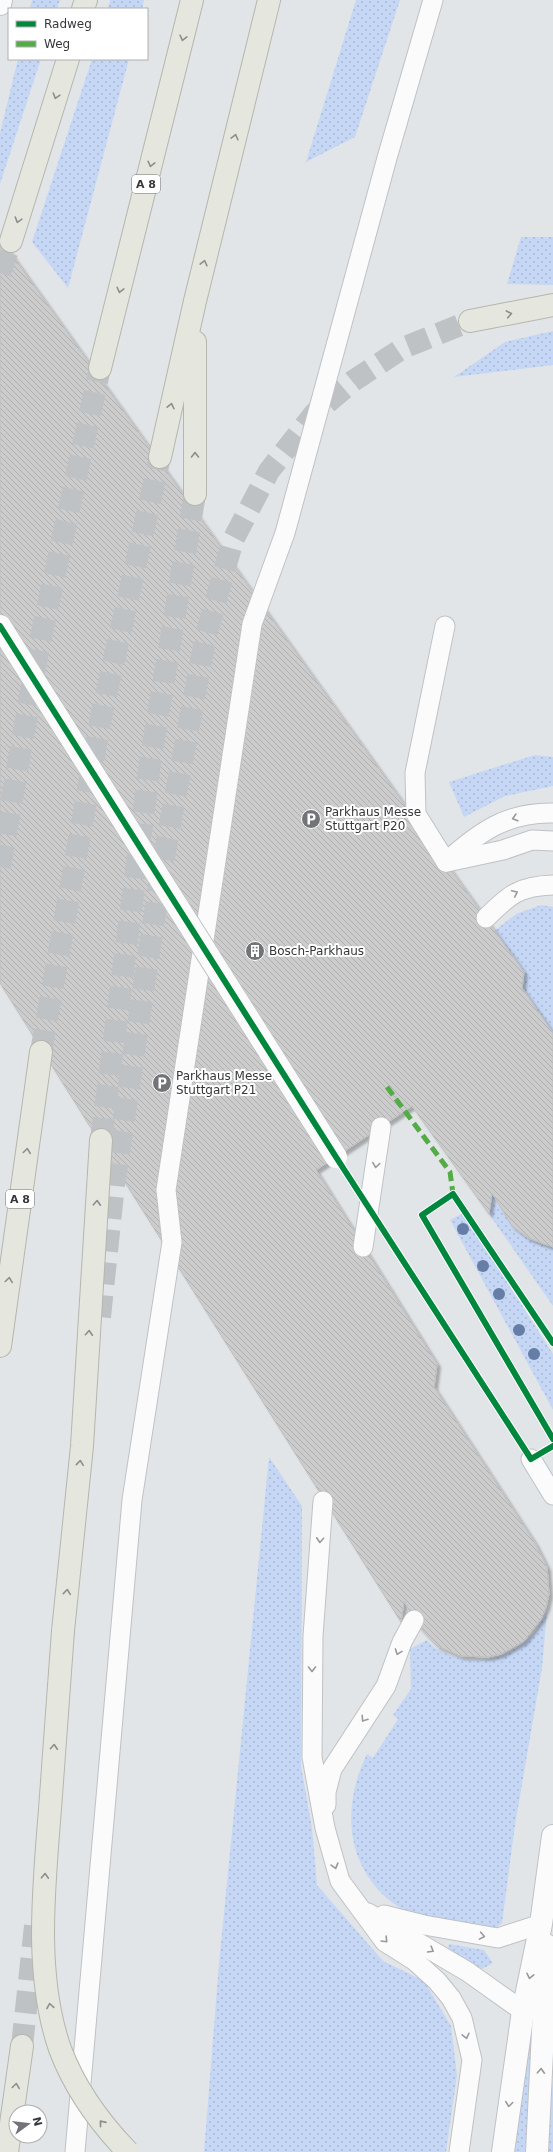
<svg xmlns="http://www.w3.org/2000/svg" width="553" height="2152" viewBox="0 0 553 2152" font-family="'DejaVu Sans',sans-serif">
<defs>
<pattern id="grass-dots" width="8" height="8" patternUnits="userSpaceOnUse"><rect width="8" height="8" fill="#c5d7f4"/><path d="M2 2h.1M6 6h.1" fill="none" stroke="#aab9d2" stroke-width="1.8" stroke-linecap="round"/></pattern>
<pattern id="building-back-hatch" width="6" height="6" patternUnits="userSpaceOnUse"><rect width="6" height="6" fill="#cccccd"/><path d="M-1 5l2 2M0 0l6 6M5-1l2 2" fill="none" stroke="#b0b0b1"/></pattern>
<filter id="shadow"><feDropShadow dx="3.5" dy="3.5" stdDeviation="1" flood-color="#0004"/></filter>
</defs>
<rect width="100%" height="100%" fill="#e2e5e8"/>
<!-- grass -->
<g fill="url(#grass-dots)">
<polygon points="32,0 60,0 57,9 30,9"/>
<polygon points="110,0 144,0 142,9 108,9"/>
<polygon points="356,0 400,0 355,137 306,162"/>
<polygon points="18,59 41,59 0,184 0,133"/>
<polygon points="92,59 129,59 68,288 32,242"/>
<polygon points="521,237 553,237 553,285 507,284"/>
<polygon points="553,331 553,365 454,377 505,342"/>
<polygon points="535,755 553,757 553,786 505,796 464,817 449,782"/>
<polygon points="541,905 553,907 553,1033 522,988 494,931 516,914"/>
<path d="M492,1193C507,1221 520,1240 553,1247V1306L489,1214Z"/>
<polygon points="463,1213 553,1354 553,1410 450,1220"/>
<polygon points="269,1457 302,1506 301,1766 312,1828 317,1885 383,1961 424,1981 451,2026 457,2075 446,2152 204,2152 219,1964"/>
<path d="M547,1611L542,1668L515,1825L502,1923L494,1929C471,1926 450,1921 428,1917C421,1915 411,1914 405,1911C346,1876 339,1811 367,1754L373,1758L398,1719L393,1715L411,1689L410,1649L427,1640C434,1649 442,1652 453,1656C482,1667 514,1655 534,1633C539,1626 543,1618 547,1611Z"/>
<polygon points="449,1944 484,1950 493,1963 482,1969 448,1949"/>
<polygon points="538,1998 525,2152 505,2152"/>
<polygon points="553,2078 553,2152 546,2152"/>
</g>
<!-- building -->
<polygon fill="url(#building-back-hatch)" stroke="#bfbfbf" filter="url(#shadow)" points="0,238 524,972 522,988 553,1033 553,1247 528,1238 512,1226 492,1193 489,1214 412,1106 316,1170 437,1364 434,1387 535,1543 547,1567 549,1594 546,1607 541,1619 524,1641 501,1654 488,1657 461,1656 437,1646 418,1626 404,1601 401,1622 0,983"/>
<g fill="none" stroke-linecap="round" stroke-linejoin="round">
<!-- highway-tunnel -->
<g stroke="#bfc2c5" stroke-width="22" stroke-dasharray="22 11" stroke-linecap="butt">
<polyline points="0,273 11,241"/>
<polyline points="0,867 39,646 100,368"/>
<polyline points="41,1052 101,717 160,457"/>
<polyline points="101,1140 150,763 195,494"/>
<polyline points="100,1317 114,1185 161,872 206,635 233,540 269,471 314,414 353,381 403,348 470,321"/>
<polyline points="22,2046 36,1917"/>
</g>
<defs>
<g id="lane">
<polyline points="445,626 415,773 416,814 446,862"/>
<path d="M446,862C479,832 507,812 553,813"/>
<polyline points="447,862 503,850 532,840 553,841"/>
<path d="M486,918C509,895 519,886 553,885"/>
<polyline points="363,1247 381,1127"/>
<polyline points="531,1459 553,1495"/>
<polyline points="323,1501 313,1636 312,1757 325,1828 340,1881 385,1942 415,1961 437,1981 451,1998 462,2018 472,2060 459,2152"/>
<polyline points="326,1805 326,1792 332,1769 386,1686 402,1642 414,1620"/>
<polyline points="368,1913 468,1972 523,2011"/>
<polyline points="384,1915 424,1925 498,1938 541,1924"/>
<polyline points="75,2152 132,1500 172,1242 166,1190 252,624 285,533 387,158 433,0"/>
</g>
<polyline id="street" points="0,4 1,0"/>
<g id="secondary">
<polyline points="503,2152 523,2011 541,1924 553,1836"/>
<polyline points="537,2152 547,1951 546,1945"/>
</g>
<g id="highway">
<polyline points="83,9 86,0"/>
<polyline points="11,241 68,59"/>
<polyline points="470,321 553,305"/>
<polyline points="195,342 195,494"/>
<polyline points="100,368 192,0"/>
<polyline points="160,457 195,301 269,0"/>
<polyline points="0,1346 41,1052"/>
<polyline points="63,1631 82,1446 101,1140"/>
<polyline points="7,2152 22,2046"/>
</g>
</defs>
<!-- lane casing -->
<use href="#lane" stroke="#bfc2c4" stroke-width="21"/>
<!-- street casing -->
<use href="#street" stroke="#bfc2c4" stroke-width="24"/>
<!-- secondary casing -->
<use href="#secondary" stroke="#bfc2c4" stroke-width="24"/>
<!-- highway casing -->
<use href="#highway" stroke="#b4b7ae" stroke-width="24"/>
<!-- lane -->
<use href="#lane" stroke="#fbfbfc" stroke-width="19"/>
<!-- street -->
<use href="#street" stroke="#fbfbfc" stroke-width="22"/>
<!-- secondary -->
<use href="#secondary" stroke="#fbfbfc" stroke-width="22"/>
<!-- highway -->
<use href="#highway" stroke="#e5e6dd" stroke-width="22"/>
<defs>
<polyline id="street-bridge" points="0,626 336,1157"/>
<path id="highway-bridge" d="M63,1631C59,1690 54,1750 50,1809C44,1887 34,1974 60,2049C75,2089 99,2122 128,2152"/>
</defs>
<!-- street-bridge casing -->
<use href="#street-bridge" stroke="#bfc2c4" stroke-width="24" stroke-linecap="butt"/>
<!-- highway-bridge casing -->
<use href="#highway-bridge" stroke="#b4b7ae" stroke-width="24" stroke-linecap="butt"/>
<!-- street-bridge -->
<use href="#street-bridge" stroke="#fbfbfc" stroke-width="22"/>
<!-- highway-bridge -->
<use href="#highway-bridge" stroke="#e5e6dd" stroke-width="22"/>
<!-- quiet -->
<polyline stroke="#54ac46" stroke-width="5" stroke-dasharray="10 5" stroke-linecap="butt" points="387,1087 450,1172 453,1194"/>
<defs>
<g id="cycleway">
<polyline points="0,626 336,1157 531,1459 553,1446"/>
<polyline points="553,1343 453,1194 422,1215 553,1439"/>
</g>
</defs>
<!-- cycleway casing -->
<use href="#cycleway" stroke="#fff" stroke-width="8"/>
<!-- cycleway -->
<use href="#cycleway" stroke="#00873e" stroke-width="6"/>
</g>
<!-- trees -->
<g fill="#667ea5">
<circle cx="463" cy="1229" r="6"/>
<circle cx="483" cy="1266" r="6"/>
<circle cx="499" cy="1294" r="6"/>
<circle cx="519" cy="1330" r="6"/>
<circle cx="534" cy="1354" r="6"/>
</g>
<!-- one-way arrows -->
<defs><path id="oneway-chevron" d="M-2-3.5L2.5 0L-2 3.5" fill="none" stroke-width="1.6" stroke-linecap="round" stroke-linejoin="round"/></defs>
<g stroke="#8d8e8c">
<use href="#oneway-chevron" transform="translate(183 38) rotate(104)"/>
<use href="#oneway-chevron" transform="translate(56 96) rotate(107)"/>
<use href="#oneway-chevron" transform="translate(235 137) rotate(-76)"/>
<use href="#oneway-chevron" transform="translate(151 164) rotate(104)"/>
<use href="#oneway-chevron" transform="translate(18 220) rotate(107)"/>
<use href="#oneway-chevron" transform="translate(204 263) rotate(-76)"/>
<use href="#oneway-chevron" transform="translate(120 290) rotate(104)"/>
<use href="#oneway-chevron" transform="translate(509 314) rotate(-11)"/>
<use href="#oneway-chevron" transform="translate(171 406) rotate(-77)"/>
<use href="#oneway-chevron" transform="translate(195 455) rotate(-90)"/>
<use href="#oneway-chevron" transform="translate(27 1151) rotate(-82)"/>
<use href="#oneway-chevron" transform="translate(97 1203) rotate(-87)"/>
<use href="#oneway-chevron" transform="translate(9 1280) rotate(-82)"/>
<use href="#oneway-chevron" transform="translate(89 1333) rotate(-86)"/>
<use href="#oneway-chevron" transform="translate(80 1463) rotate(-84)"/>
<use href="#oneway-chevron" transform="translate(67 1592) rotate(-84)"/>
<use href="#oneway-chevron" transform="translate(54 1747) rotate(-86)"/>
<use href="#oneway-chevron" transform="translate(45 1876) rotate(-87)"/>
<use href="#oneway-chevron" transform="translate(50 2006) rotate(-99)"/>
<use href="#oneway-chevron" transform="translate(16 2086) rotate(-82)"/>
<use href="#oneway-chevron" transform="translate(102 2123) rotate(-129)"/>
</g>
<g stroke="#98999b">
<use href="#oneway-chevron" transform="translate(515 818) rotate(164)"/>
<use href="#oneway-chevron" transform="translate(515 893) rotate(-25)"/>
<use href="#oneway-chevron" transform="translate(376 1165) rotate(98)"/>
<use href="#oneway-chevron" transform="translate(320 1540) rotate(94)"/>
<use href="#oneway-chevron" transform="translate(398 1652) rotate(110)"/>
<use href="#oneway-chevron" transform="translate(312 1669) rotate(90)"/>
<use href="#oneway-chevron" transform="translate(364 1719) rotate(124)"/>
<use href="#oneway-chevron" transform="translate(335 1866) rotate(74)"/>
<use href="#oneway-chevron" transform="translate(482 1936) rotate(10)"/>
<use href="#oneway-chevron" transform="translate(385 1940) rotate(46)"/>
<use href="#oneway-chevron" transform="translate(431 1950) rotate(31)"/>
<use href="#oneway-chevron" transform="translate(530 1976) rotate(102)"/>
<use href="#oneway-chevron" transform="translate(466 2036) rotate(76)"/>
<use href="#oneway-chevron" transform="translate(541 2071) rotate(-87)"/>
<use href="#oneway-chevron" transform="translate(509 2104) rotate(98)"/>
</g>
<!-- icons -->
<defs>
<symbol id="parking-disc" viewBox="-11 -11 22 22"><circle r="9.5" fill="#727477" stroke="#fff"/><path d="M-3.5-5.5H1a3.5 3.5 0 0 1 0 7H-1V5.5H-3.5ZM-1-3.4V-.6H.8a1.4 1.4 0 0 0 0-2.8Z" fill="#fff"/></symbol>
<symbol id="building-disc" viewBox="-11 -11 22 22"><circle r="9.5" fill="#727477" stroke="#fff"/><path d="M-4-6H4V6H1V3H-1V6H-4ZM-2.5-4.3h1.7v1.8h-1.7ZM.8-4.3h1.7v1.8H.8ZM-2.5-1h1.7V.8h-1.7ZM.8-1h1.7V.8H.8Z" fill="#fff"/></symbol>
</defs>
<g fill-rule="evenodd">
<use href="#parking-disc" x="300" y="808" width="22" height="22"/>
<use href="#building-disc" x="244" y="940" width="22" height="22"/>
<use href="#parking-disc" x="151" y="1072" width="22" height="22"/>
</g>
<g text-anchor="middle" stroke-width="4" stroke-linejoin="round" paint-order="stroke">
<!-- shield labels -->
<g fill="#fff" stroke="#727375" stroke-width="1">
<rect x="132" y="175" width="28" height="18" rx="3"/>
<rect x="6" y="1190" width="28" height="18" rx="3"/>
</g>
<g font-size="11" font-weight="bold" fill="#35373a">
<text x="146" y="188">A 8</text>
<text x="20" y="1203">A 8</text>
</g>
<!-- poi labels -->
<g font-size="12" fill="#35373a" stroke="#fff" text-anchor="start">
<text x="325" y="816">Parkhaus Messe<tspan x="325" dy="14">Stuttgart P20</tspan></text>
<text x="269" y="955">Bosch-Parkhaus</text>
<text x="176" y="1080">Parkhaus Messe<tspan x="176" dy="14">Stuttgart P21</tspan></text>
</g>
</g>
<!-- legend -->
<rect x="8" y="8" width="140" height="52" fill="#ffffff" stroke="#aeafb0"/>
<rect x="16" y="21" width="20" height="6" fill="#00873e" stroke="#aeafb0"/>
<text x="44" y="28" font-size="12" fill="#35373a">Radweg</text>
<rect x="16" y="41" width="20" height="6" fill="#54ac46" stroke="#aeafb0"/>
<text x="44" y="48" font-size="12" fill="#35373a">Weg</text>
<!-- north arrow -->
<g transform="translate(28 2124) rotate(75)"><circle r="19" fill="#ffffff" stroke="#aeafb0"/>
<path d="M0-3L7 15L0 10L-7 15Z" fill="#727477"/>
<text y="-6" font-size="11" font-weight="bold" text-anchor="middle" fill="#35373a">N</text>
</g>
</svg>
